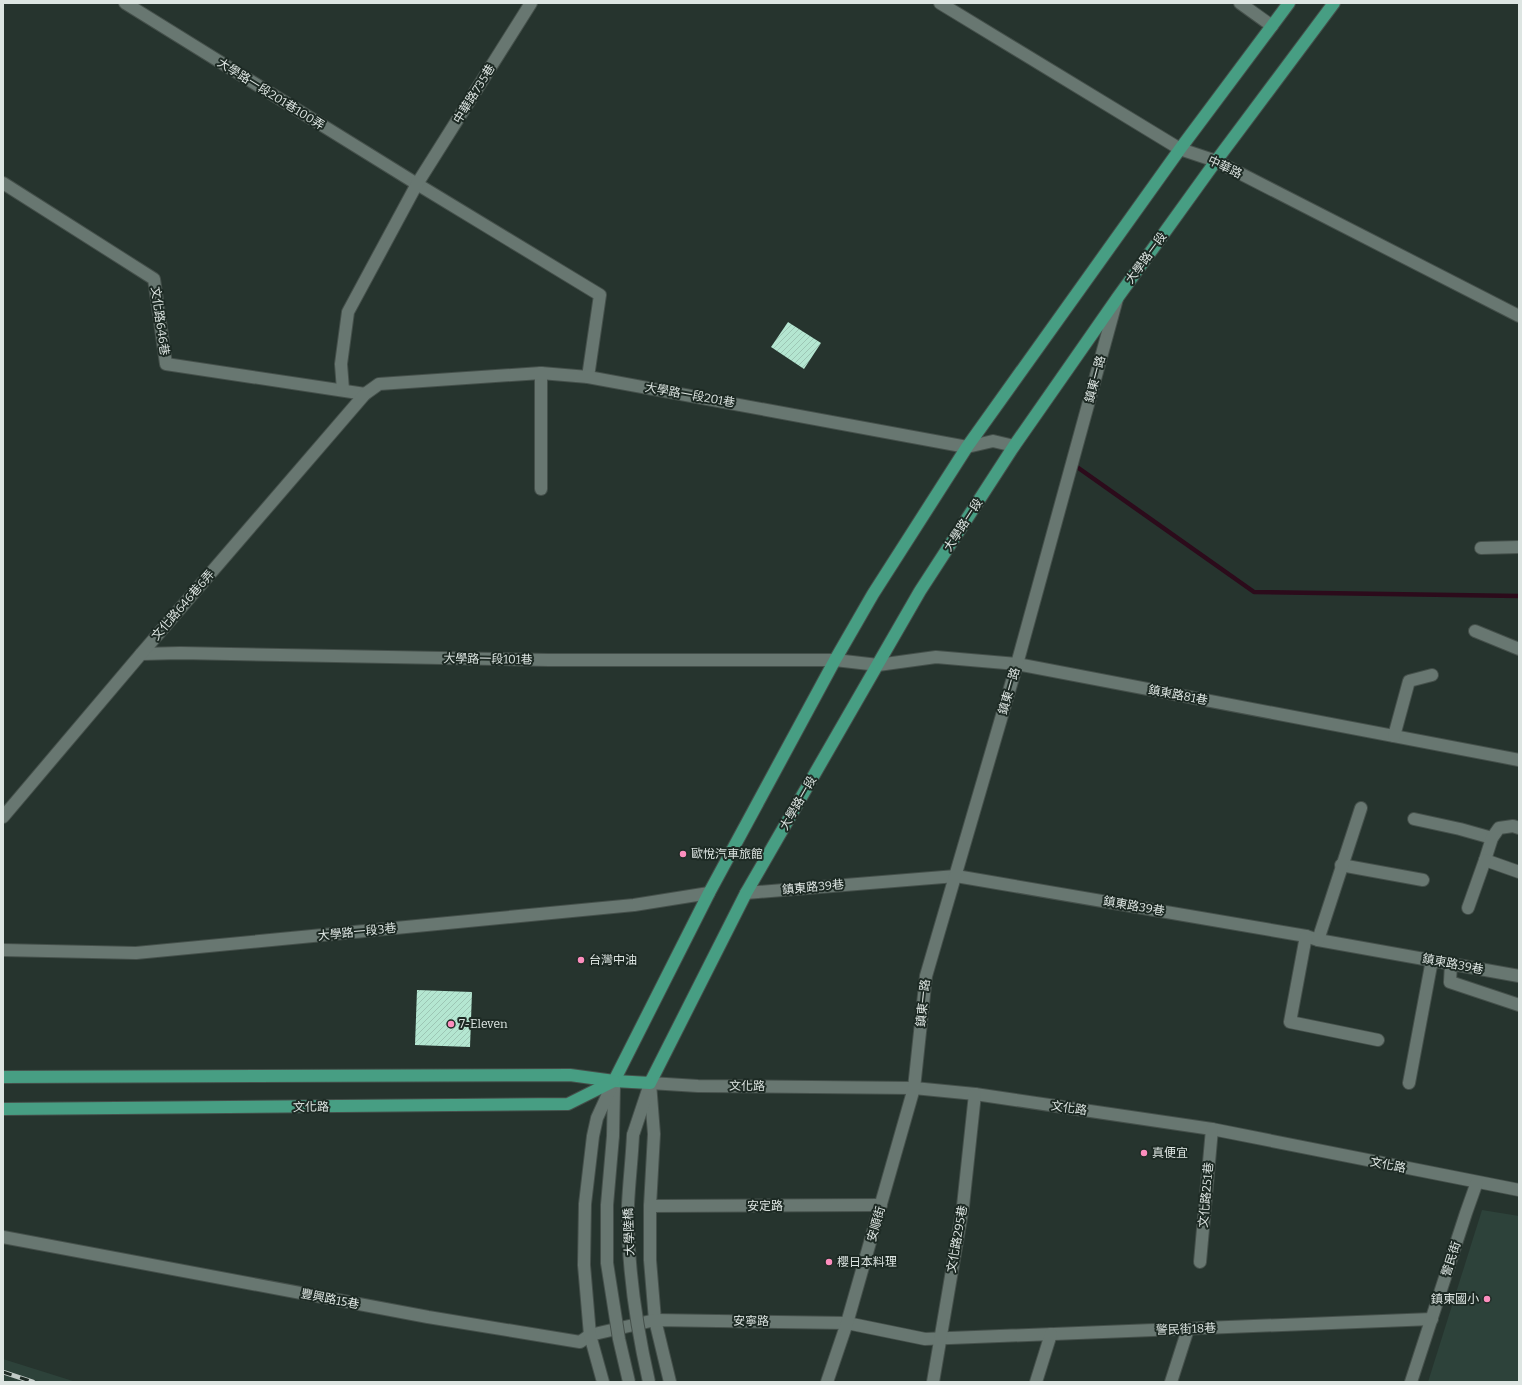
<svg xmlns="http://www.w3.org/2000/svg" width="1522" height="1385" viewBox="0 0 1522 1385" font-family="Bitter,'Noto Sans TC',serif">
<defs>
<pattern id="building-hatch" width="6" height="6" patternUnits="userSpaceOnUse"><rect width="6" height="6" fill="#b4e6d1"/><path d="M-1 1l2-2M0 6l6-6M5 7l2-2" fill="none" stroke="#9dc6b5"/></pattern>
</defs>
<rect width="100%" height="100%" fill="#26342e"/>
<!-- built -->
<g fill="#2d423a">
<polygon points="1482,1210 1519,1216 1519,1382 1428,1382"/>
<polygon points="3,1359 76,1382 3,1382"/>
</g>
<g fill="none" stroke-linecap="round" stroke-linejoin="round">
<!-- stream -->
<polyline stroke="#2c0b1b" stroke-width="4.5" points="1077,467 1254,592 1519,596"/>
</g>
<!-- building -->
<g fill="url(#building-hatch)">
<polygon points="788,322 821,343 804,369 771,347"/>
<polygon points="417,990 472,992 470,1047 415,1045"/>
</g>
<g fill="none" stroke-linecap="round" stroke-linejoin="round">
<defs>
<g id="minor">
<polyline points="125,3 417,184 600,295 588,377"/>
<polyline points="940,3 1180,149 1216,161 1519,316"/>
<polyline points="1240,3 1272,26"/>
<polyline points="3,183 154,279 166,364 365,394"/>
<polyline points="541,373 541,489"/>
<polyline points="343,390 341,364 348,312 417,184 531,3"/>
<polyline points="1481,548 1519,547"/>
<polyline points="1475,631 1519,649"/>
<polyline points="141,654 180,653 549,660 835,660 878,665 936,657 1017,664 1519,760"/>
<polyline points="1394,736 1409,681 1432,675"/>
<polyline points="3,817 141,654 365,394 379,384 541,373 588,377 967,447 993,441 1014,446"/>
<polyline points="1414,819 1460,829 1492,838"/>
<polyline points="1519,828 1513,826 1499,828 1492,838 1485,860 1519,872"/>
<polyline points="1341,865 1423,880"/>
<polyline points="746,893 956,876 1306,936 1318,940 1519,976"/>
<polyline points="1468,908 1485,860"/>
<polyline points="1306,936 1290,1022 1378,1040"/>
<polyline points="1318,940 1361,808"/>
<polyline points="3,950 136,953 634,905 709,893"/>
<polyline points="1451,963 1450,982 1519,1005"/>
<polyline points="650,1083 698,1086 914,1088 975,1094 1212,1129 1519,1190"/>
<polyline points="650,1083 654,1134 650,1206 650,1260 655,1320 670,1382"/>
<polyline points="1409,1083 1432,960"/>
<polyline points="633,1135 648,1090"/>
<polyline points="613,1136 614,1086"/>
<polyline points="650,1206 881,1205"/>
<polyline points="3,1237 428,1317 580,1342 590,1335 655,1320 847,1323 925,1339 1432,1319"/>
<polyline points="1200,1262 1212,1129"/>
<polyline points="603,1382 590,1335 584,1265 585,1204 593,1136 597,1118 614,1081"/>
<polyline points="827,1382 847,1323 914,1088 926,976 1017,664 1117,299"/>
<polyline points="933,1382 963,1206 975,1094"/>
<polyline points="1036,1382 1051,1334"/>
<polyline points="1171,1382 1188,1329"/>
<polyline points="1411,1382 1466,1213 1477,1182"/>
</g>
<g id="major">
<polyline points="3,1077 570,1075 614,1081 650,1083 746,893 920,591 1014,446 1118,297 1216,161 1334,3"/>
<polyline points="614,1081 709,893 835,660 873,594 967,447 1180,149 1289,3"/>
<polyline points="3,1109 568,1104 614,1081"/>
</g>
</defs>
<!-- minor casing -->
<use href="#minor" stroke="#45504b" stroke-width="14"/>
<!-- major casing -->
<use href="#major" stroke="#45504b" stroke-width="14"/>
<!-- minor -->
<use href="#minor" stroke="#687771" stroke-width="12"/>
<!-- major -->
<use href="#major" stroke="#479e83" stroke-width="12"/>
<defs>
<polyline id="rail" points="3,1372 33,1382"/>
</defs>
<!-- rail casing -->
<use href="#rail" stroke="#c1cac7" stroke-width="4.5"/>
<!-- rail -->
<use href="#rail" stroke="#1d2a24" stroke-width="3" stroke-dasharray="9" stroke-linecap="butt"/>
<defs>
<g id="minor-bridge">
<path d="M633,1135C632,1158 629,1182 628,1205C627,1264 636,1325 649,1382"/>
<polyline points="613,1136 607,1205 607,1263 619,1339 629,1382"/>
</g>
</defs>
<!-- minor-bridge casing -->
<use href="#minor-bridge" stroke="#45504b" stroke-width="14" stroke-linecap="butt"/>
<!-- minor-bridge -->
<use href="#minor-bridge" stroke="#687771" stroke-width="12"/>
</g>
<!-- markers -->
<g fill="#fd8ebe" stroke="#1d2a24" stroke-width="1.5">
<circle cx="683" cy="854" r="4"/>
<circle cx="581" cy="960" r="4"/>
<circle cx="451" cy="1024" r="4"/>
<circle cx="1144" cy="1153" r="4"/>
<circle cx="829" cy="1262" r="4"/>
<circle cx="1487" cy="1299" r="4"/>
</g>
<g text-anchor="middle" stroke-width="4" stroke-linejoin="round" paint-order="stroke">
<!-- street labels -->
<g font-size="12" fill="#dde5e2" stroke="#1d2a24">
<text transform="translate(271 94) rotate(32)" y="4">大學路一段201巷100弄</text>
<text transform="translate(474 94) rotate(-58)" y="4">中華路735巷</text>
<text transform="translate(1225 167) rotate(25)" y="4">中華路</text>
<text transform="translate(1146 258) rotate(-54)" y="4">大學路一段</text>
<text transform="translate(160 321) rotate(82)" y="4">文化路646巷</text>
<text transform="translate(1095 379) rotate(-75)" y="4">鎮東一路</text>
<text transform="translate(690 395) rotate(10)" y="4">大學路一段201巷</text>
<text transform="translate(963 525) rotate(-57)" y="4">大學路一段</text>
<text transform="translate(183 605) rotate(-49)" y="4">文化路646巷6弄</text>
<text transform="translate(488 659) rotate(1)" y="4">大學路一段101巷</text>
<text transform="translate(1009 691) rotate(-74)" y="4">鎮東一路</text>
<text transform="translate(1178 695) rotate(11)" y="4">鎮東路81巷</text>
<text transform="translate(798 803) rotate(-60)" y="4">大學路一段</text>
<text transform="translate(813 887) rotate(-5)" y="4">鎮東路39巷</text>
<text transform="translate(1134 906) rotate(10)" y="4">鎮東路39巷</text>
<text transform="translate(357 932) rotate(-6)" y="4">大學路一段3巷</text>
<text transform="translate(1453 964) rotate(11)" y="4">鎮東路39巷</text>
<text transform="translate(923 1003) rotate(-84)" y="4">鎮東一路</text>
<text transform="translate(747 1086) rotate(1)" y="4">文化路</text>
<text transform="translate(311 1107) rotate(-1)" y="4">文化路</text>
<text transform="translate(1069 1108) rotate(8)" y="4">文化路</text>
<text transform="translate(1388 1165) rotate(11)" y="4">文化路</text>
<text transform="translate(1206 1195) rotate(-85)" y="4">文化路251巷</text>
<text x="765" y="1210">安定路</text>
<text transform="translate(876 1224) rotate(-74)" y="4">安順街</text>
<text transform="translate(629 1232) rotate(-92)" y="4">大學陸橋</text>
<text transform="translate(957 1239) rotate(-80)" y="4">文化路295巷</text>
<text transform="translate(1451 1259) rotate(-72)" y="4">警民街</text>
<text transform="translate(330 1299) rotate(11)" y="4">豐興路15巷</text>
<text transform="translate(751 1321) rotate(1)" y="4">安寧路</text>
<text transform="translate(1186 1329) rotate(-2)" y="4">警民街18巷</text>
</g>
<!-- poi labels -->
<g font-size="12" fill="#dde5e2" stroke="#1d2a24" text-anchor="start">
<text x="691" y="858">歐悅汽車旅館</text>
<text x="589" y="964">台灣中油</text>
<text x="459" y="1028">7-Eleven</text>
<text x="1152" y="1157">真便宜</text>
<text x="837" y="1266">櫻日本料理</text>
<text x="1479" y="1303" text-anchor="end">鎮東國小</text>
</g>
</g>
<!-- border -->
<rect width="1522" height="1385" fill="none" stroke="#dde5e2" stroke-width="8"/>
</svg>
